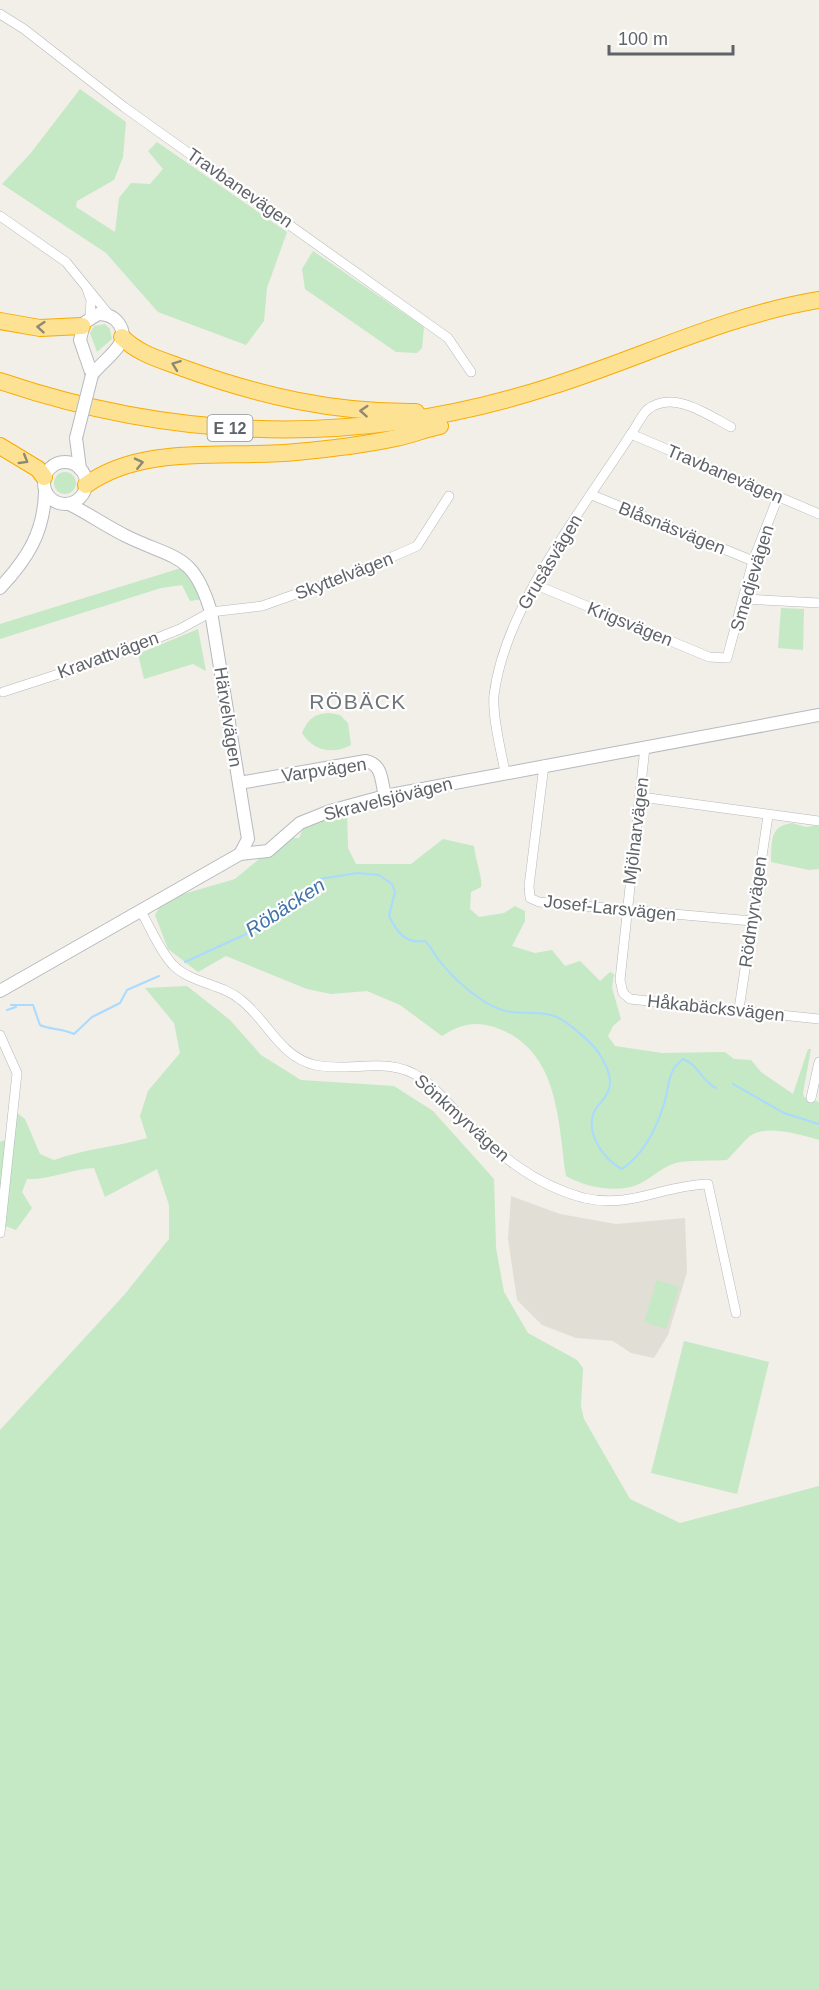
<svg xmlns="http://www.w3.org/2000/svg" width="819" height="1990" viewBox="0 0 819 1990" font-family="Arial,sans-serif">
<rect width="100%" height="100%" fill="#f1efe8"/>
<!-- education -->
<polygon fill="#e1ded6" points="511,1196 560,1214 616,1224 685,1218 687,1272 668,1335 654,1358 631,1353 613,1341 576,1338 542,1325 517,1300 508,1239"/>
<!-- green -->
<g fill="#c5e8c5">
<polygon points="80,89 126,122 123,157 114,180 77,201 76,207 115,232 119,198 131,183 150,184 163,169 148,151 157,142 287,232 267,288 264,321 246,345 158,312 106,253 2,184 30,154"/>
<polygon points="313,251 424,327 422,348 417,353 396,352 305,289 302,269"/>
<polygon points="105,324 110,329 112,339 97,352 90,333 94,326"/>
<circle cx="65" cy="483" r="11"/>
<polygon points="181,568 203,599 190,601 182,585 161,588 0,639 0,624"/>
<polygon points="781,608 804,609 803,650 778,648"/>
<polygon points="198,629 206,671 193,664 144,679 138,654"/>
<path d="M329,713L340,715L348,723L351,745C333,755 313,751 302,733C308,719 314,714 329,713Z"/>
<path d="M347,811L348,848L356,864H411L443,839L474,846C475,858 483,879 481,887L471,892L470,909L479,917L504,913L515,906L525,911V921L512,946L535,953L552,950L565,966L580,961L600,981L610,972L614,974L612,988L621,1019L613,1026L608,1036L615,1046L662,1053L725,1052L734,1059L751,1060L761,1072L793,1094L808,1049H811L803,1093L804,1097L819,1102V1140C802,1135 764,1124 750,1136C742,1143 735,1152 727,1160C712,1161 695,1160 680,1162C663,1165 654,1177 639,1184C617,1194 585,1187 566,1176C558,1121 559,1048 494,1027C475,1021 460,1024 442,1036L400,1005L367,991L331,994L307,989L226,956L198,972L168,949L155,915L159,908L173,897L235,879L259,859L270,855L287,838H299L304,826Z"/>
<path d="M792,823L806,827L819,825V869L809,870L771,862C772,842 769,826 792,823Z"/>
<path d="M187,986L230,1020L261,1055L301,1080L394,1086L433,1111L494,1179L496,1248L504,1292L528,1333L577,1360L583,1368L581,1406L584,1419L630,1499L680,1523L819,1486V1990H0V1430L125,1294L169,1239V1205L157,1169L105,1197L94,1168C71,1169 50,1180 27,1179L22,1192L32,1208L16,1230L0,1224V1142L13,1137L17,1113L25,1119L40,1154L54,1160C84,1149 116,1147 147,1138L140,1116L148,1091L180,1053L174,1023L145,988Z"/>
<polygon points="657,1280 679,1287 666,1329 644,1322"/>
<polygon points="684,1341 769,1362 737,1494 651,1473"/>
</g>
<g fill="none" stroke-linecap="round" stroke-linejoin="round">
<!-- stream -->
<g stroke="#aadaff" stroke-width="2">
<path d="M185,962L246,934L320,879L357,873L379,875L392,884L395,892L389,916C397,932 405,944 425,941C431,946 433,953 438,959C452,977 466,990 485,1002C514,1019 524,1009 551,1015C563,1017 594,1044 600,1055C608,1068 615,1083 605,1097C602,1102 596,1107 594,1112C585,1133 604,1160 622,1169C644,1154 656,1130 664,1104C670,1086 666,1072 683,1059C699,1065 702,1082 716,1088"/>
<path d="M11,1005H33L40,1025C51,1030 61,1028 74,1034L92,1017L120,1003L127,990L159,976"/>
<polyline points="7,1010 16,1007"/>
<polyline points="733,1084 784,1113 819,1124"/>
</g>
<defs>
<g id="street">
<polyline points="0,14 24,29 124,107 448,338 471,372"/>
<polyline points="0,216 66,262 110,316"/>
<polyline points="87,289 91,300 90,317"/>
<polyline points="631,434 819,514"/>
<polyline points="592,495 753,561"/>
<polyline points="534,584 709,657 727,658 753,561 778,497"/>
<polyline points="744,599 819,603"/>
<polyline points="3,692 108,658 180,629 211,612 262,606 355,573 417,546 449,496"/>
<polyline points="645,747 620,980 623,993 630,999 819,1019"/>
<polyline points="544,765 529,886 530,898 539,902 752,921"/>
<path d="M505,772C501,751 492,716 494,695C505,606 583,509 631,434C636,427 641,416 647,410C673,389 708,415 731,427"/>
<polyline points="641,797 819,821"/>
<path d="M140,910C151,928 159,950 173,965C192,984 221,983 241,1000C267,1020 280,1057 315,1065C351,1073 388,1055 421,1078C435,1087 446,1101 457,1113C495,1151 531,1184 584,1198C631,1209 663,1185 708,1184L736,1313"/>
<polyline points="739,1009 768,816"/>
<polyline points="0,1035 17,1073 0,1233"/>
<polyline points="811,1098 819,1062"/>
</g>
<g id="secondary">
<path d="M98,314C106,314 114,316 119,324C133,344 102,360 92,375L80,340L84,323Z"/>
<polyline points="76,438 80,469"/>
<circle cx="65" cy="483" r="21"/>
<path d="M69,504C89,514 106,526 126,536C175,560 193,552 211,612L248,839L240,854"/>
<path d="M0,588C27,559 44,533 45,492"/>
<path d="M239,783L366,761C383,765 381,781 385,796"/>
<polyline points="0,991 240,854 268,851 300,823 330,811 385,796 819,715"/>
</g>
<g id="highway">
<polyline points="0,321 40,328 82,326"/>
<path d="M122,337C138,354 162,360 183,368C260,396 334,413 416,412"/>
<path d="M0,381C183,443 368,446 552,386C640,358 727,315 819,300"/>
<polyline points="0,446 38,469 44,477"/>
<path d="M86,485C144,443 228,459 296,452C329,449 363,445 396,438C411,435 425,429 440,426"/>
</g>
</defs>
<!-- street casing -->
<use href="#street" stroke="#b5b8bc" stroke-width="10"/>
<!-- secondary casing -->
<use href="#secondary" stroke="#b6babf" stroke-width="14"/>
<!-- highway casing -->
<use href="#highway" stroke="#f9ab00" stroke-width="18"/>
<!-- street -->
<use href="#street" stroke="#fff" stroke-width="9"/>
<!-- secondary -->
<use href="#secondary" stroke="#fff" stroke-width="12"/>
<!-- highway -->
<use href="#highway" stroke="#fde293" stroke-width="16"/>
<defs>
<polyline id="secondary-bridge" points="76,438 92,375"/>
</defs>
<!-- secondary-bridge casing -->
<use href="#secondary-bridge" stroke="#b6babf" stroke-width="14" stroke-linecap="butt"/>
<!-- secondary-bridge -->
<use href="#secondary-bridge" stroke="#fff" stroke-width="12"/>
</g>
<!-- one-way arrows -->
<defs><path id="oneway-chevron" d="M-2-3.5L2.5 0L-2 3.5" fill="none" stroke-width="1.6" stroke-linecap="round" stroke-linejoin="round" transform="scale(1.5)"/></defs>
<g stroke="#8e8975">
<use href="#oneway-chevron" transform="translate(41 327) rotate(-175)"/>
<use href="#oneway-chevron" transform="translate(176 365) rotate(-160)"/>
<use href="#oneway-chevron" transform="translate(364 411) rotate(-176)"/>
<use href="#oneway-chevron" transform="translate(24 460) rotate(31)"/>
<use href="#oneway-chevron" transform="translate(139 463) rotate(-13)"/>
</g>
<g text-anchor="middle" stroke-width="4.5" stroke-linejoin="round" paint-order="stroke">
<!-- shield labels -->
<rect fill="#fff" stroke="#8f9295" stroke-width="1.5" x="207.5" y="415" width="45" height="26" rx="4.5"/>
<g font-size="16" font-weight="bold" fill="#5f6368">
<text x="230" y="434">E 12</text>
</g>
<!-- street labels -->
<g font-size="18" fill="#5f6368" stroke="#fff">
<text transform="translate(240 188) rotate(35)" y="6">Travbanevägen</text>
<text transform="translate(725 474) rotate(23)" y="6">Travbanevägen</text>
<text transform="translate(672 528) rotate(22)" y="6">Blåsnäsvägen</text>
<text transform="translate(550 562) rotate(-59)" y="6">Grusåsvägen</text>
<text transform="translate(344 576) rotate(-21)" y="6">Skyttelvägen</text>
<text transform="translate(752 578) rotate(-73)" y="6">Smedjevägen</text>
<text transform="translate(630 624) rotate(22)" y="6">Krigsvägen</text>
<text transform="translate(108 655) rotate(-20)" y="6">Kravattvägen</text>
<text transform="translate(228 717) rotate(81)" y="6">Härvelvägen</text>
<text transform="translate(324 770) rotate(-8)" y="6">Varpvägen</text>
<text transform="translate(388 799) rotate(-14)" y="6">Skravelsjövägen</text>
<text transform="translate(636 831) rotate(-83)" y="6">Mjölnarvägen</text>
<text transform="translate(610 908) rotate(6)" y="6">Josef-Larsvägen</text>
<text transform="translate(753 912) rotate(-82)" y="6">Rödmyrvägen</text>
<text transform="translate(716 1008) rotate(6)" y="6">Håkabäcksvägen</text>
<text transform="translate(462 1118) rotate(42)" y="6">Sönkmyrvägen</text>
</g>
<!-- water labels -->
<g font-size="20" font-style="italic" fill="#4174aa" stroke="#fff">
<text transform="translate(285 907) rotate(-33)" y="7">Röbäcken</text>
</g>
<!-- quarter labels -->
<g font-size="21" letter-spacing="1.5" fill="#70757a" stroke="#fff">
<text x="358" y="709">RÖBÄCK</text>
</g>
</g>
<!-- scale -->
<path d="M609 45v9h124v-9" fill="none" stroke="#5f6368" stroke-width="3"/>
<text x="618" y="45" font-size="18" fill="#5f6368" stroke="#ffffff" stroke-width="4.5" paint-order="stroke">100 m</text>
</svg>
